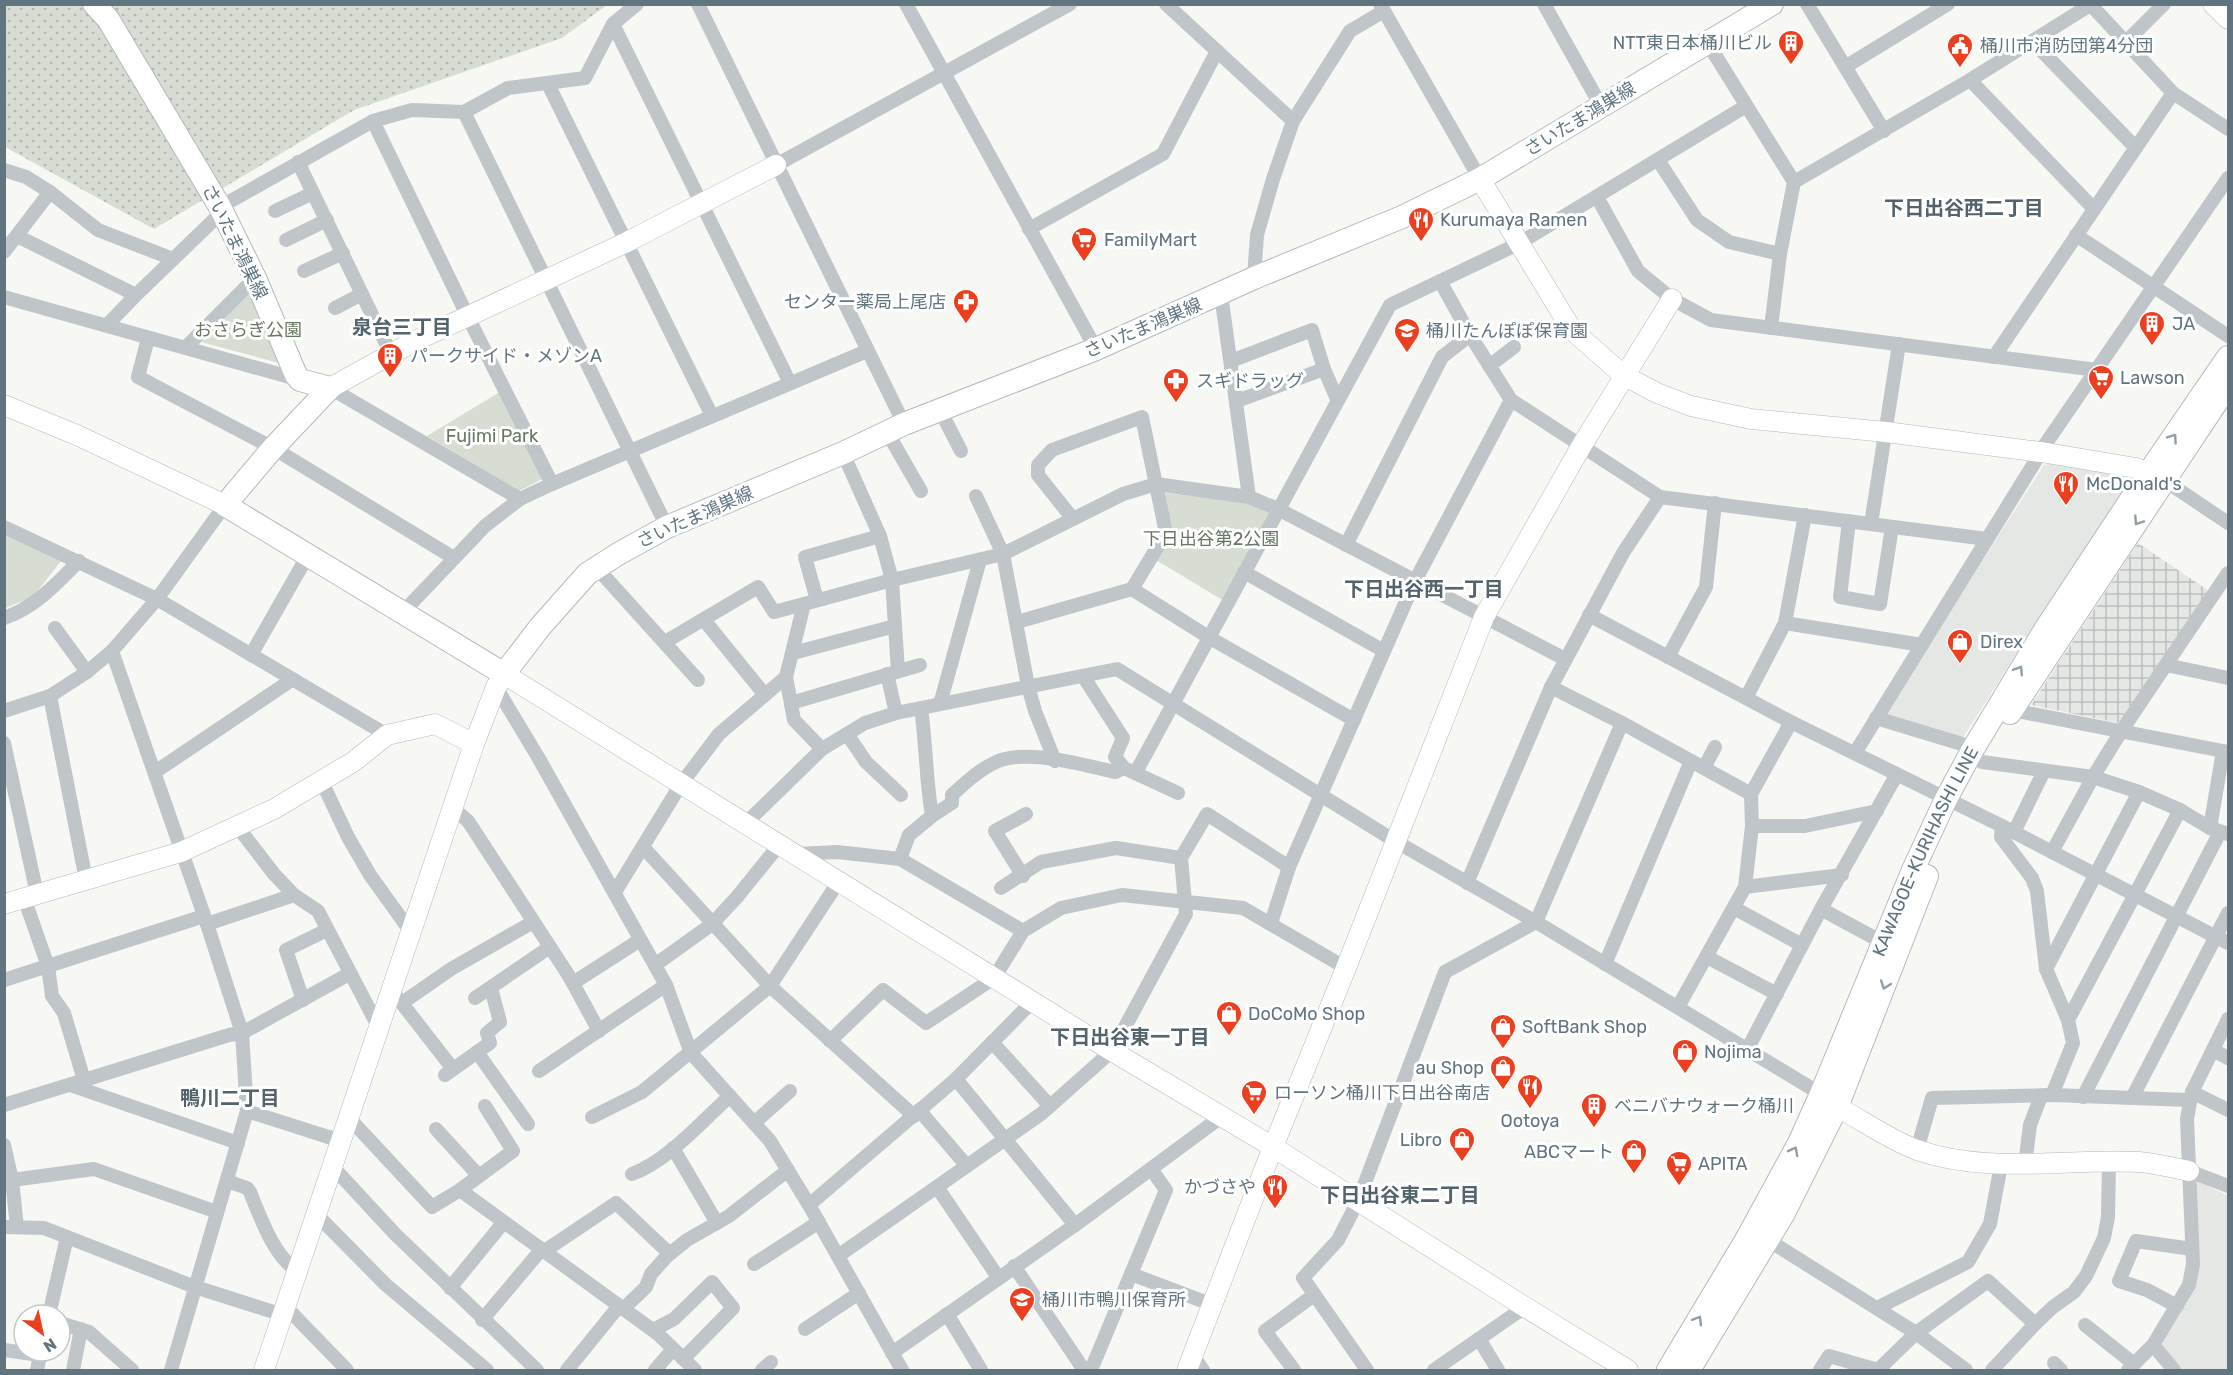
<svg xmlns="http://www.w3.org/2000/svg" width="2233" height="1375" viewBox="0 0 2233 1375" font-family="Rubik,'Noto Sans JP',sans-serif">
<defs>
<pattern id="industrial-grid" width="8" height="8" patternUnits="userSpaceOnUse" patternTransform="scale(1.5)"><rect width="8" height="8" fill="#e5e7e5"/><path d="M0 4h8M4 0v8" fill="none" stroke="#bdc0bf"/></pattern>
<pattern id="grass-dots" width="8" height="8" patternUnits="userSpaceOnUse" patternTransform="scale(1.5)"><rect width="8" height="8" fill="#d7ddd3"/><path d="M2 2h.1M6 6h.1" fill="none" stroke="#b2b8b1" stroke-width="1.8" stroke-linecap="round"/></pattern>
</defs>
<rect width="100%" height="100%" fill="#f7f7f4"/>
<!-- built -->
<g fill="#e5e7e5">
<polygon points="2053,463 2120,472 2127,487 2048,604 1962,739 1883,715 2044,465"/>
<polygon points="2199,1181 2228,1196 2228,1370 2182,1370 2161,1345 2194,1290 2193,1185"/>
</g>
<!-- industrial -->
<polygon fill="url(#industrial-grid)" points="2138,543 2209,591 2118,723 2031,705"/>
<!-- grass -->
<polygon fill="url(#grass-dots)" points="4,5 607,5 562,38 354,110 154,229 5,147"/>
<!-- park -->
<g fill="#d7ddd3">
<polygon points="255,286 290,366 201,342"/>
<polygon points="503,390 554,473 519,491 427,436"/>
<polygon points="1166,493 1254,503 1268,509 1269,515 1224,601 1156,560 1163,497"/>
<polygon points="4,534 64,557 33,597 5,608"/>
</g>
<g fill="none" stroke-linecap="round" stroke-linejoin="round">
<defs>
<g id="secondary">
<polyline points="2213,4 2228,19"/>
<polyline points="1480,179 1572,330 1623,375 1657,393 1691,406 1751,419 1886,432 2040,452"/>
<polyline points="330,388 413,342 627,242 776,165"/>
<polyline points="4,405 79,436 225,505"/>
<polyline points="2041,452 2136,468 2160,478"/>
<polyline points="4,904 181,852 274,809 353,762 387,735 435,724 474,744"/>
<path d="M1837,1107C1864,1121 1888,1139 1917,1150C1990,1175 2065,1158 2139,1162C2156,1163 2173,1168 2189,1171"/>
<polyline points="264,1370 474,744 496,687 504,674 1112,1051 1273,1147 1525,1307 1628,1370"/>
<polyline points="1187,1370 1273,1147 1346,968 1484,617 1582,445 1672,299"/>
</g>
<g id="primary">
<polyline points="94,4 108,19 220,207 255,278 296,375 300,380 330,388 273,448 225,505 504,674 540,627 587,574 618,554 667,527 843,453 904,424 1096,349 1254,278 1402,217 1480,179 1772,4"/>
<polyline points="2010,713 2228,385"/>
<path id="s1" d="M1668,1370L1746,1240L1799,1143L1821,1094L1913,870L1946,799L1973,749L2046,628L2149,472L2228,357"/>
<polyline points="1689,1370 1784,1213 1837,1107 1927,876"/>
</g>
</defs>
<!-- secondary casing -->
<use href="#secondary" stroke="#b2b9be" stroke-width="21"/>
<!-- primary casing -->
<use href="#primary" stroke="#b3b9bd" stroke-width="24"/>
<!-- street -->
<g stroke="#c0c5c9" stroke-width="14">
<polyline points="698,4 904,424"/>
<polyline points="906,4 1096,349"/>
<polyline points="1166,4 1293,121"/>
<polyline points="1380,4 1480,179"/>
<polyline points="1544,4 1601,106"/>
<polyline points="1807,4 1884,131"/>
<polyline points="2090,4 2173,93 2228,129"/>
<polyline points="613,24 790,383"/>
<polyline points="2032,41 2136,148"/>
<polyline points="1707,42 1794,182 1780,254 1771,328"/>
<polyline points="2125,43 2164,4"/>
<polyline points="1845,67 1948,4"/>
<polyline points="1970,80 2094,209"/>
<polyline points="548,84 712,416"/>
<polyline points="464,112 667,527"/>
<polyline points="373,121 468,317 552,484"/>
<polyline points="1658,160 1697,220 1729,242 1780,254"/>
<polyline points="298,162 391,354"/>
<polyline points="776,165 1070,4"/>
<polyline points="4,170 26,177 50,192 98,230 173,259"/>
<polyline points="1794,182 1970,80 2090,5"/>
<polyline points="1597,197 1638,271 1672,299 1711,320 2097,370"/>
<polyline points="220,207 373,121 412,110 464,112 508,88 585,78 613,24 637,4"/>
<polyline points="275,211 313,193"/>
<polyline points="1029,229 1163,154 1217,51"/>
<polyline points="2076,235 2228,336"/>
<polyline points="17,236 136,295"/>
<polyline points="286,240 327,220"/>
<polyline points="4,252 50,192"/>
<polyline points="304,271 343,253"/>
<polyline points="1254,278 1257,235 1273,179 1293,121 1350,31 1384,11"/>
<polyline points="1440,281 1470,335 1511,400 1660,497"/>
<polyline points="1221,294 1249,497"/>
<polyline points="4,297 300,380"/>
<polyline points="335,308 362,294"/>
<polyline points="107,325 136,295 222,212"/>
<polyline points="148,338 138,377 273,448 454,558"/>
<polyline points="186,347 255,278"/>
<polyline points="1994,357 2173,93"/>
<polyline points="1231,361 1312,330 1324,369 1337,399"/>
<polyline points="1489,366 1514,347"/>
<polyline points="330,388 520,499"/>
<polyline points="1237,401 1324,369"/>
<polyline points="940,410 961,451"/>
<polyline points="887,432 921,491"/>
<polyline points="2040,452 2228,178"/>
<polyline points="843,453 880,536 892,580 898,671"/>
<polyline points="2164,480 2228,523"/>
<polyline points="976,496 1003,554 1028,686 1035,711 1055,761"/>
<polyline points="1073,519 1038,475 1038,465 1052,450 1142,417 1166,533 1132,589"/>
<polyline points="1849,521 1840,597 1880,604 1892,527"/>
<polyline points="1871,524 1899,344"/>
<polyline points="4,527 157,599 387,735"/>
<polyline points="1346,545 1442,357 1470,335"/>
<polyline points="597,568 698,680"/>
<polyline points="1244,572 1384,651"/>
<polyline points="817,600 805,557 880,536"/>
<polyline points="403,612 485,526 520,499 552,484 867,351"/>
<polyline points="1589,615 1791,722 2002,826 2228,943"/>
<path d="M4,618C35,608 57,583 79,561"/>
<polyline points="704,620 765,695"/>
<polyline points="1017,622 1132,589 1210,638 1354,720"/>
<polyline points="1785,623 1922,645"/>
<polyline points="55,628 87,672"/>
<polyline points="665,642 758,587 774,612 804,604"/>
<polyline points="112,651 207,924 242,1033 247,1111 171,1370"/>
<polyline points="793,653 895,626"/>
<polyline points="251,655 308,555"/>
<polyline points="1668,657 1706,587 1715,503"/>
<polyline points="2166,665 2228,678"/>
<polyline points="887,674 896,713"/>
<polyline points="1083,676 1123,738 1115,757 1124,768 1178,793"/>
<polyline points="496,687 538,757 666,985 691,1053 770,1141 809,1205 902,1370"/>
<polyline points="1551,687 1622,723 1751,794"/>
<polyline points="50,696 86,880"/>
<polyline points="1746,698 1785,623 1805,515"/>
<polyline points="791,703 920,665"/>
<polyline points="940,704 980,560"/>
<polyline points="2012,710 2228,752"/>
<polyline points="4,711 50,696 87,672 112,651 157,599 225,505"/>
<polyline points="1876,718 1962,744 1973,749"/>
<polyline points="847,734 866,762 901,795"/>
<polyline points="4,743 37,894"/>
<polyline points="822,749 794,720 786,677 804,604 892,580 1003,554 1123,494 1156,484 1249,497 1278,509 1565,659"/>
<polyline points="1855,753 2041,452"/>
<polyline points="1982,762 2093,777 2139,792 2180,810 2210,828 2228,834"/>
<polyline points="1704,768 1715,747"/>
<polyline points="155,772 293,679"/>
<polyline points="1136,772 1390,305 1518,244 1746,106"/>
<polyline points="321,780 348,837 370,875 411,932"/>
<polyline points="453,808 468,821 569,976 599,1031"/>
<path d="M932,816L952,803V795C966,782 979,770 996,762C1026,748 1083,765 1115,772L1124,768"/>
<polyline points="746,823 822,749 865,723 896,713 1117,669 1395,841 1536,922 1821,1094"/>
<polyline points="237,826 274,874 294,895 318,911 379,1028"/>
<polyline points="1752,826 1805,826 1877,811"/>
<polyline points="2002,826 2001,837 2032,878 2037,891 2046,969 2068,1020"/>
<polyline points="2210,828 2223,751"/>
<polyline points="2014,832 2044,771"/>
<polyline points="643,847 770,986 914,1116"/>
<polyline points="2052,852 2093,777 2122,730 2228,573"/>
<polyline points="797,854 837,852 900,859 1023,931"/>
<path d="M900,859L909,835L932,816C926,780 926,744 921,708"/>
<polyline points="1023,876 995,831 1026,814"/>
<polyline points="1467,883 1551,687 1623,553 1660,497 1987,539"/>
<polyline points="1745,887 1842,875"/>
<polyline points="1001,888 1041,862 1116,848 1181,858"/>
<polyline points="615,892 681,784 719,734 786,677"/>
<polyline points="24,898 48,966 52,996 64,1013 84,1080"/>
<polyline points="1734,908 1802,945"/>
<polyline points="1821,909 1882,942"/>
<polyline points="1271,923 1289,867 1415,581 1511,400"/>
<polyline points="207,924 294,895"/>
<polyline points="1707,957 1777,994"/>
<polyline points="1605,964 1691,761"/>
<polyline points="655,965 712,924 737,897 780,844"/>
<polyline points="2046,969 2139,792"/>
<polyline points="4,980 204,916"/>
<polyline points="573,983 640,940"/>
<polyline points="397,997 453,1069"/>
<polyline points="475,998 550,947"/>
<polyline points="303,1000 286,950 327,930"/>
<polyline points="402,1003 451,969 533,922"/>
<polyline points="1678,1007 1745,887 1752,826 1751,794 1791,722"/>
<polyline points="830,1041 883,990 926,1023 994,978 1023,931 1061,908 1122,895 1243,908 1346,968"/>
<polyline points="992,1042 1050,1106"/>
<polyline points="1747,1050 1821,909 1897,774"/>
<polyline points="2213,1050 2228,1058"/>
<polyline points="477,1052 528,1124"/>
<polyline points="539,1071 666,985"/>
<polyline points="445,1075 490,1043 487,1033 500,1022 491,988"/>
<polyline points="956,1079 1075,1225"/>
<polyline points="70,1085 238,1143"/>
<polyline points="2192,1092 2228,1110"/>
<polyline points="2052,1095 2073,1043 2068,1020 2180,810"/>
<polyline points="2083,1097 2220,832"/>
<polyline points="2132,1098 2228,913"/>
<polyline points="4,1105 229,1035 242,1033 349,974"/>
<polyline points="919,1110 967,1166"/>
<polyline points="247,1111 341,1141"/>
<polyline points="592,1117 642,1092 770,986 839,881"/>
<polyline points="349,1118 432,1207 460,1190 513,1151 485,1106"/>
<polyline points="754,1123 790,1091"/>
<polyline points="436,1129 479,1176"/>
<polyline points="4,1145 12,1180 17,1227"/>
<polyline points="673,1148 717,1223"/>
<polyline points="1917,1150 1932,1098 2052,1095 2189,1100"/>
<polyline points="2025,1165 2030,1125 2041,1096"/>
<polyline points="333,1167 395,1234 537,1370"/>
<polyline points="2189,1171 2228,1186"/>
<path d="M632,1174C668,1161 702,1121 730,1096"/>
<polyline points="12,1180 94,1169 217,1212"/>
<path d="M227,1181L247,1188L250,1192C260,1216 274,1258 298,1271"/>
<polyline points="937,1187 998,1277"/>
<polyline points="460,1190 658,1334 695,1370"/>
<polyline points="809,1205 956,1079 1033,1001"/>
<polyline points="317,1215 385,1284 487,1370"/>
<polyline points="4,1227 44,1228 195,1287 283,1315"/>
<polyline points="1768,1240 1916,1333 1966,1370"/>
<polyline points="543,1252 616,1203 670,1254"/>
<polyline points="838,1256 1041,1114 1112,1051 1186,914 1181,858 1207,814 1289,867"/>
<polyline points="754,1264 819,1222"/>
<polyline points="1014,1266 1084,1370"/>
<polyline points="1131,1274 1213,1305"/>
<polyline points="450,1288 503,1223"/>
<polyline points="2177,1306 2147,1290 2119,1281 2136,1241 2192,1249"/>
<polyline points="286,1307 347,1370"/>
<polyline points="1877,1308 1968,1262 1990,1224 2001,1165"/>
<polyline points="623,1309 646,1287 651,1274 667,1256 687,1240 729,1216 788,1170"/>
<polyline points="947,1314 981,1370"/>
<polyline points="49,1315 67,1237"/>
<polyline points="482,1320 541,1250"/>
<polyline points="60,1323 89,1332 132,1370"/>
<polyline points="2085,1325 2134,1364"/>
<polyline points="805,1329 859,1293"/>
<polyline points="653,1330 674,1319 712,1282 733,1308 683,1359"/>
<polyline points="1479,1339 1498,1370"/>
<polyline points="2153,1345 2174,1370"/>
<polyline points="4,1350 40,1355"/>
<polyline points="892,1353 1075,1225 1221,1117"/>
<polyline points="1193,1356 1203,1370"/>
<polyline points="2054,1363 2061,1370"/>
<polyline points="37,1370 41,1351"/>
<polyline points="73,1370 81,1329"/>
<polyline points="567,1370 619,1306"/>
<polyline points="655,1370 673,1349"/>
<polyline points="762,1370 771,1362"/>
<polyline points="1091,1370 1166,1190 1151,1169"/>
<polyline points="1294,1370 1265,1331 1314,1295"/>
<polyline points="1367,1370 1303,1278 1338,1240 1358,1201 1445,972 1536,922 1622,723"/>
<polyline points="1434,1370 1525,1307"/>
<polyline points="1820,1370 1829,1356 1878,1370"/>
<polyline points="1878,1370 1916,1333 1988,1281 2035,1324"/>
<polyline points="1992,1370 2035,1324 2053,1307 2074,1292 2086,1276 2104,1238 2108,1217 2109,1163"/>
<polyline points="2128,1370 2153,1345 2189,1285 2193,1264 2187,1119 2192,1092 2228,1019"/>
</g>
<!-- secondary -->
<use href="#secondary" stroke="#fff" stroke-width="20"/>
<!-- primary -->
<use href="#primary" stroke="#fff" stroke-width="22"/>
</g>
<!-- one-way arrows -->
<defs><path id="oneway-chevron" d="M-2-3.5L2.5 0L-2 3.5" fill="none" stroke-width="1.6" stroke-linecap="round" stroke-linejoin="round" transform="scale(1.5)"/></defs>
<g stroke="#909ea7">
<use href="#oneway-chevron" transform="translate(2173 438) rotate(-55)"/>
<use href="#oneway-chevron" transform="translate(2138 521) rotate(124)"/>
<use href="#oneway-chevron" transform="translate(2019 670) rotate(-58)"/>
<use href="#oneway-chevron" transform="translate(1885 985) rotate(110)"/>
<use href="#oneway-chevron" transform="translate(1794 1151) rotate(-62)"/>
<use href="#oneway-chevron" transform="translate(1698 1320) rotate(-59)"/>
</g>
<!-- icons -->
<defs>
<symbol id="building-pin" viewBox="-11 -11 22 30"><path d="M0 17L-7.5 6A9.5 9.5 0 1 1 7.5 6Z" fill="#eb3f20" stroke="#fff"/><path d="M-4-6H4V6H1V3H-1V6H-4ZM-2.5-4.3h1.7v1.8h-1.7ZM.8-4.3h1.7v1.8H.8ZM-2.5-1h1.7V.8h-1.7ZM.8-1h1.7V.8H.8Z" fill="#fff"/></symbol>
<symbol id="civic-pin" viewBox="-11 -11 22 30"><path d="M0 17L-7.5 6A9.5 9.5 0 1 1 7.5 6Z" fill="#eb3f20" stroke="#fff"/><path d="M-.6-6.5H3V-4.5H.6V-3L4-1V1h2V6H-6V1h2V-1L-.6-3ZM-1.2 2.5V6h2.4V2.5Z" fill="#fff"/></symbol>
<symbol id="restaurant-pin" viewBox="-11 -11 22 30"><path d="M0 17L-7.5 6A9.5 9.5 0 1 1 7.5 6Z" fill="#eb3f20" stroke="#fff"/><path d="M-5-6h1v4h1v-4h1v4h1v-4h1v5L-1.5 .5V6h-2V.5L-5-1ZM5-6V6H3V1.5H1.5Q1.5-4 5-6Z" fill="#fff"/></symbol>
<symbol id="supermarket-pin" viewBox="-11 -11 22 30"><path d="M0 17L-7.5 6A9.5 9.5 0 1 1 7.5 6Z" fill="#eb3f20" stroke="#fff"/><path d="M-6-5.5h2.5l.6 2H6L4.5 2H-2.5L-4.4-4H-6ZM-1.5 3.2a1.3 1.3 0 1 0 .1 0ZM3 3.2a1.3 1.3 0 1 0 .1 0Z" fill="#fff"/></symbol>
<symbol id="pharmacy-pin" viewBox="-11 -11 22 30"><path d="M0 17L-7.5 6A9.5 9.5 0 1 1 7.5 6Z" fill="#eb3f20" stroke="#fff"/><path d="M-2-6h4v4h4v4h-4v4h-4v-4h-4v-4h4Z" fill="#fff"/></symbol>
<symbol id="school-pin" viewBox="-11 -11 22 30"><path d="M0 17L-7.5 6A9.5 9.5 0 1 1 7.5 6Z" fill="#eb3f20" stroke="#fff"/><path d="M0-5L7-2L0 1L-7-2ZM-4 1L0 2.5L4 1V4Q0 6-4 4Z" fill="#fff"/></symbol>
<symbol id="shop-pin" viewBox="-11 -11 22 30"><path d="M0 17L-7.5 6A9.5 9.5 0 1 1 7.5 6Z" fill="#eb3f20" stroke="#fff"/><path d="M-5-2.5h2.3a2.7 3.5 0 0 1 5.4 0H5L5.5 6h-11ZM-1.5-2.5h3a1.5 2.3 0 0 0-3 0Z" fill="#fff"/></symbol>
</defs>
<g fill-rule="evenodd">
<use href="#building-pin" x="1776" y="28" width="30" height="40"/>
<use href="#civic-pin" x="1945" y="31" width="30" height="40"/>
<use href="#restaurant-pin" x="1406" y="205" width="30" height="40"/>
<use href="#supermarket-pin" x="1069" y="225" width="30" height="40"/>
<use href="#pharmacy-pin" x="951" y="287" width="30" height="40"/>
<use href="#building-pin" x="2137" y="309" width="30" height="40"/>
<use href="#school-pin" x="1392" y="316" width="30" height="40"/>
<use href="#building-pin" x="375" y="341" width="30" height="40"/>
<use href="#supermarket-pin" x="2086" y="363" width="30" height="40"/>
<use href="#pharmacy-pin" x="1161" y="366" width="30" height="40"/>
<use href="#restaurant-pin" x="2051" y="469" width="30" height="40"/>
<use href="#shop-pin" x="1945" y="627" width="30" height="40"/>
<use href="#shop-pin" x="1214" y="999" width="30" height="40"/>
<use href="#shop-pin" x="1488" y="1012" width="30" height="40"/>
<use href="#shop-pin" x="1670" y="1037" width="30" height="40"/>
<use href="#shop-pin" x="1488" y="1053" width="30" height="40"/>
<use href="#restaurant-pin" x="1515" y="1072" width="30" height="40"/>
<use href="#supermarket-pin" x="1239" y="1078" width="30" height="40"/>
<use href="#building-pin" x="1579" y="1091" width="30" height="40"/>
<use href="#shop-pin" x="1447" y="1125" width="30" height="40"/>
<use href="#shop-pin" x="1619" y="1137" width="30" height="40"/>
<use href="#supermarket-pin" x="1664" y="1149" width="30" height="40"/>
<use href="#restaurant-pin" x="1260" y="1172" width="30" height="40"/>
<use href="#school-pin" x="1007" y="1285" width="30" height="40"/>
</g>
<g text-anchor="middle" stroke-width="6" stroke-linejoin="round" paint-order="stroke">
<!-- poi labels -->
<g font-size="18" fill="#617581" stroke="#fff" text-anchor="start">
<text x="1772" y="49" text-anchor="end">NTT東日本桶川ビル</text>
<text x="1980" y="52">桶川市消防団第4分団</text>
<text x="1440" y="226">Kurumaya Ramen</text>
<text x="1104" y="246">FamilyMart</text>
<text x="946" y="308" text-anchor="end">センター薬局上尾店</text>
<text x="2172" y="330">JA</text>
<text x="1426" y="337">桶川たんぽぽ保育園</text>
<text x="410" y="362">パークサイド・メゾンA</text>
<text x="2120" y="384">Lawson</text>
<text x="1196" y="387">スギドラッグ</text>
<text x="2086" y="490">McDonald's</text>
<text x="1980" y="648">Direx</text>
<text x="1248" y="1020">DoCoMo Shop</text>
<text x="1522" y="1033">SoftBank Shop</text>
<text x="1704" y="1058">Nojima</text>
<text x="1484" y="1074" text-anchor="end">au Shop</text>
<text x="1274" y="1099">ローソン桶川下日出谷南店</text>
<text x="1614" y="1112">ベニバナウォーク桶川</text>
<text x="1530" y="1127" text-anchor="middle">Ootoya</text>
<text x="1442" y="1146" text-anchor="end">Libro</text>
<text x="1614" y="1158" text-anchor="end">ABCマート</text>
<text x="1698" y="1170">APITA</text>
<text x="1256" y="1193" text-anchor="end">かづさや</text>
<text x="1042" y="1306">桶川市鴨川保育所</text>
</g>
<!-- street labels -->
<g font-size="18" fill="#617581" stroke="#fff">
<text transform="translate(1580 119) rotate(-31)" y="6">さいたま鴻巣線</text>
<text transform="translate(235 242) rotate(64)" y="6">さいたま鴻巣線</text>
<text transform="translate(1143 328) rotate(-23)" y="6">さいたま鴻巣線</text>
<text transform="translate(695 517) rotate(-24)" y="6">さいたま鴻巣線</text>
<text dy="6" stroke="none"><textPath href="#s1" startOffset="580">KAWAGOE-KURIHASHI LINE</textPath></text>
</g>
<!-- park labels -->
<g font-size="18" fill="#667860" stroke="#fff">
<text x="248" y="336">おさらぎ公園</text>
<text x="492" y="442">Fujimi Park</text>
<text x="1211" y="545">下日出谷第2公園</text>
</g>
<!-- neighbourhood labels -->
<g font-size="20" font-weight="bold" fill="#53636b" stroke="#fff">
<text x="1964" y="215">下日出谷西二丁目</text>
<text x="402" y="334">泉台三丁目</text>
<text x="1424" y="596">下日出谷西一丁目</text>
<text x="1130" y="1044">下日出谷東一丁目</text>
<text x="230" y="1105">鴨川二丁目</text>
<text x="1400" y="1202">下日出谷東二丁目</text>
</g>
</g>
<!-- border -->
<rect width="2233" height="1375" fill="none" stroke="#617581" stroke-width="12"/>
<!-- north arrow -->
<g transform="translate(42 1333) rotate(147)"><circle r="28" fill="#ffffff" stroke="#c0c8cd" stroke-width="1.5"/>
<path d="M0-4.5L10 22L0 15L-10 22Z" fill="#eb3f20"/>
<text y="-9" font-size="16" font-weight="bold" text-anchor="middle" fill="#617581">N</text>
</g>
</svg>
